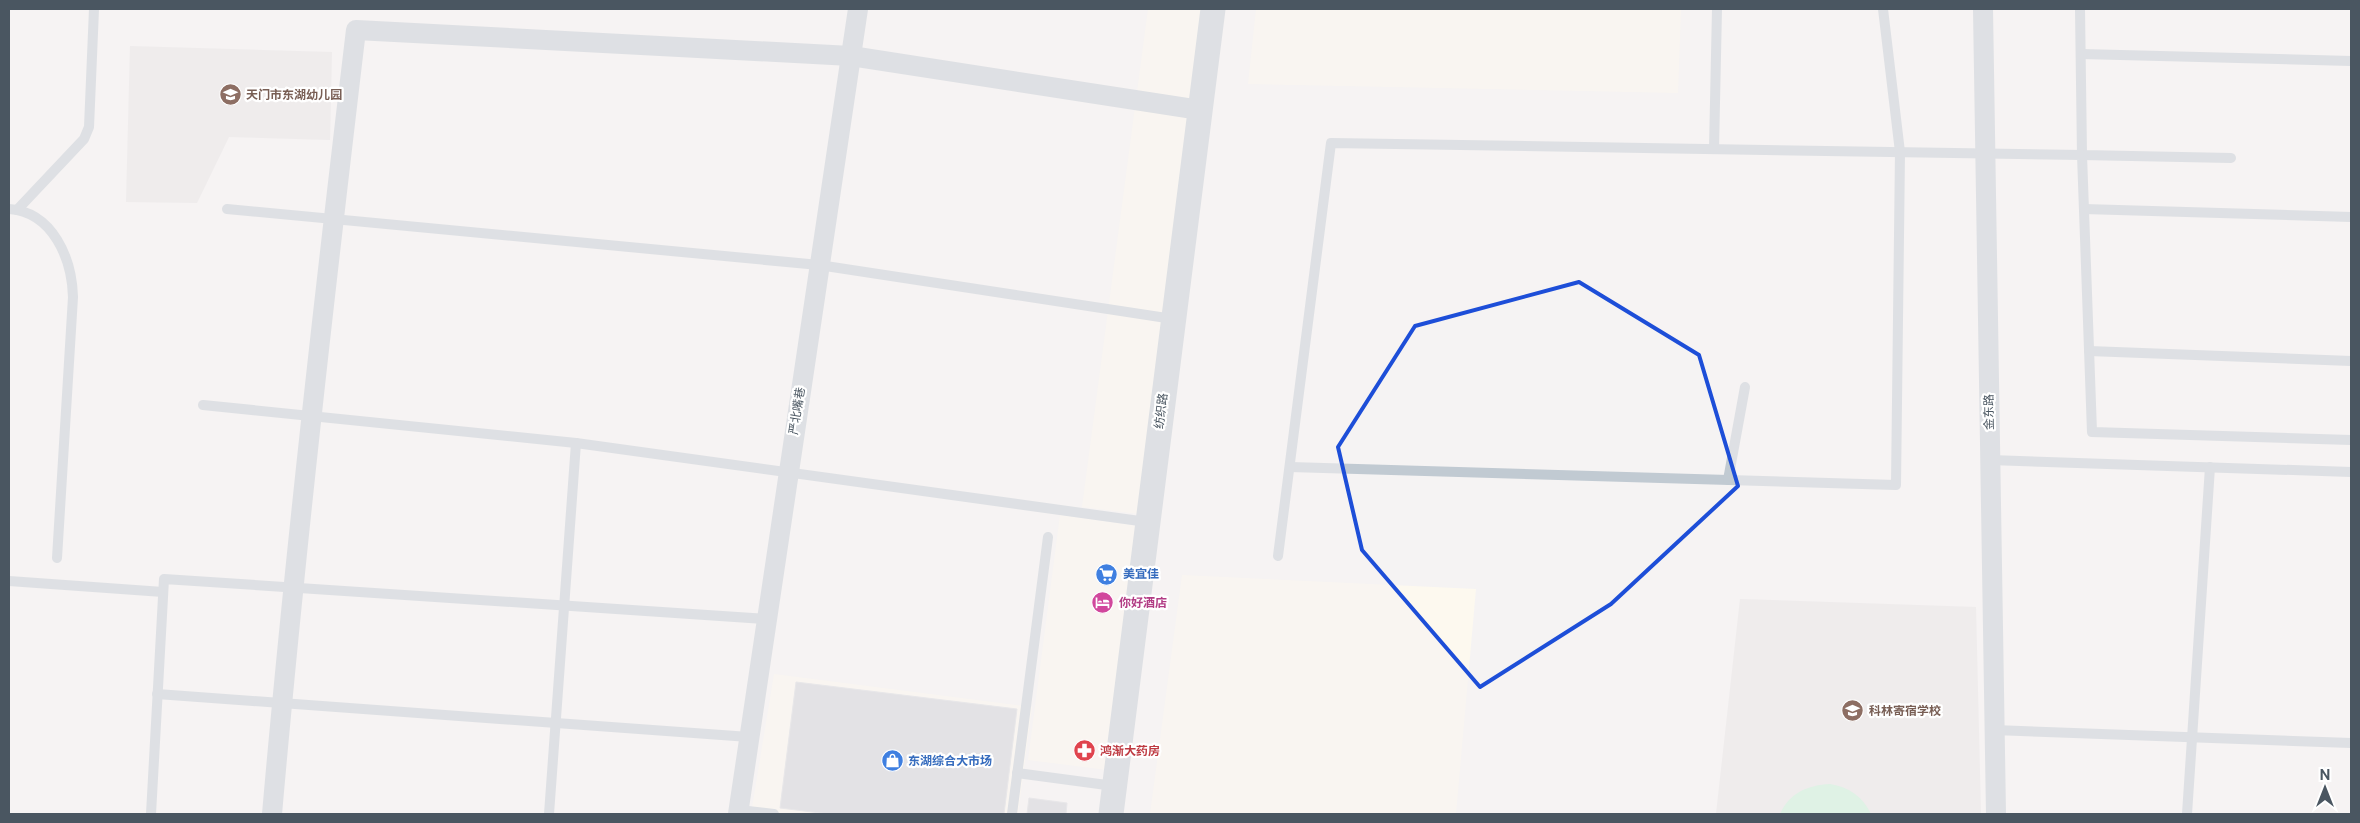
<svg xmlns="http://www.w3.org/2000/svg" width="2360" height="823" viewBox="0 0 2360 823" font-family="'Public Sans','Noto Sans SC',sans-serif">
<rect width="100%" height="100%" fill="#f5f3f3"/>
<!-- commercial -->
<g fill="#fdf9ef">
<polygon points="1148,9 1203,9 1139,514 1082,507"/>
<polygon points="1256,9 1681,9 1678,93 1248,84"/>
<polygon points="1060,515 1137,526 1107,770 1028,760"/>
<polygon points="1182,575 1476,589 1456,814 1150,814"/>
<polygon points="774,674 1032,707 1018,814 751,814"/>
</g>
<!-- education -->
<g fill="#e6e4e5">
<polygon points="130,46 332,52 330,140 229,137 197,203 126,202"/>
<polygon points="1740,599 1976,607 1981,814 1716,814"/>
</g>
<!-- green -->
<path fill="#c3f1d5" d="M1830,784C1849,787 1863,797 1871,814H1780C1789,793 1808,785 1830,784Z"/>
<!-- building -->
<g fill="#cdcfd5" stroke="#d7d9de">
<polygon points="796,682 1017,709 1004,814 828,814 780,808"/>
<polygon points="1029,798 1067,803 1066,814 1027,814"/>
</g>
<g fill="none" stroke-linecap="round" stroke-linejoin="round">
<!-- service -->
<g stroke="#c1cad2" stroke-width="10">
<polyline points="2080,9 2082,155 2231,158"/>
<polyline points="2081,54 2351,61"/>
<polyline points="1714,149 1717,9"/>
<path d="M9,209C53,212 72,259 73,297L57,558"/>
<polyline points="227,209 819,265 1173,319"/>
<polyline points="2084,209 2351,217"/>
<polyline points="17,210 84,139 89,127 94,9"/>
<polyline points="2089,351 2351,361"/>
<polyline points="203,405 576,443"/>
<polyline points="1990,460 2351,472"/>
<polyline points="1290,467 1896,485 1900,152 1883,9"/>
<polyline points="1728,480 1745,387"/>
<polyline points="1278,556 1331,143 2082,155 2092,432 2351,440"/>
<polyline points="9,581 163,592"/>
<polyline points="157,694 749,737"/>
<polyline points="1994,730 2351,743"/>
<polyline points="1017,773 1114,786"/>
<polyline points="739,810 774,814"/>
<polyline points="151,814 164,579 766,619"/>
<polyline points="549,814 576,443 1147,522"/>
<polyline points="1012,814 1048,537"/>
<polyline points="2187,814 2210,467"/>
</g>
<!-- minor -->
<g stroke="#c1cad2" stroke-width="20">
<polyline points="1983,9 1996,814"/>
<path d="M272,814C295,552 325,291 356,30L851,56L1200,110"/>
<polyline points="738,814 858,9"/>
</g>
<!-- tertiary -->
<polyline stroke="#c1cad2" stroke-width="25" points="1111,814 1213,9"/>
</g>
<!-- marked area -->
<path d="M0 0H2360V823H0ZM1579,282L1699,355L1738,486L1611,604L1480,687L1362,550L1338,447L1415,326Z" fill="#f5f3f3" fill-opacity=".55" fill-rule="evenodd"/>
<path fill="none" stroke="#1d4ed8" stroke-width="4" stroke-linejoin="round" d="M1579,282L1699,355L1738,486L1611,604L1480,687L1362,550L1338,447L1415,326Z"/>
<!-- icons -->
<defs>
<symbol id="school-disc" viewBox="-11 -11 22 22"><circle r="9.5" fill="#8d6e63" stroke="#fff"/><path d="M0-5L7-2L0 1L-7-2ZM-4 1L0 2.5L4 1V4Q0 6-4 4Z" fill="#fff"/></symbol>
<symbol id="supermarket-disc" viewBox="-11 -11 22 22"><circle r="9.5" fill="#3f7fe0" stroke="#fff"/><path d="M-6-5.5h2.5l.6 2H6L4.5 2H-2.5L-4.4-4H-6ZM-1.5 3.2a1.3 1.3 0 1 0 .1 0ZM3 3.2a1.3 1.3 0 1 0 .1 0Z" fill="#fff"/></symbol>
<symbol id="hotel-disc" viewBox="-11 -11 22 22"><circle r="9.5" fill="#d1479c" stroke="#fff"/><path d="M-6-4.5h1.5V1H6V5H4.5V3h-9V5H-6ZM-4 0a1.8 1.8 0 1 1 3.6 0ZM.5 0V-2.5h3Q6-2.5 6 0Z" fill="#fff"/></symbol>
<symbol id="pharmacy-disc" viewBox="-11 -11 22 22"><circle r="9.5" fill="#e0444e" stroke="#fff"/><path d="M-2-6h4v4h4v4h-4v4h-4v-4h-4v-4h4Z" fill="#fff"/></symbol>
<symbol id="shop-disc" viewBox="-11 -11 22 22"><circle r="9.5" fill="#3f7fe0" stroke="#fff"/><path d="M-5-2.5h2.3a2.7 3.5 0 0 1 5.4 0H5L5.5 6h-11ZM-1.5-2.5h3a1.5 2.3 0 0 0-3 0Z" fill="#fff"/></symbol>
</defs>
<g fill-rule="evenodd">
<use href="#school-disc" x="218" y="82" width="25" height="25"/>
<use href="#supermarket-disc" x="1094" y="562" width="25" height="25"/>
<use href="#hotel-disc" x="1090" y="590" width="25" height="25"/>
<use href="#school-disc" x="1840" y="698" width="25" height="25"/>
<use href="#pharmacy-disc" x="1072" y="738" width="25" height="25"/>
<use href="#shop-disc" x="880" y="748" width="25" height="25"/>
</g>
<g text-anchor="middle" stroke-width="4.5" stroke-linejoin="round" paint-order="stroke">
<!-- education labels -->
<g font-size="12" font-weight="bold" fill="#785e54" stroke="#fff" text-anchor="start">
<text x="246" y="99">天门市东湖幼儿园</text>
<text x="1869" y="715">科林寄宿学校</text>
</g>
<!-- street labels -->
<g font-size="12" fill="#4a5661" stroke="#fff">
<text transform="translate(797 411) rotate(-81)" y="4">严北嘴巷</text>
<text transform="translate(1161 411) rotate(-83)" y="4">纺织路</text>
<text transform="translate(1989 412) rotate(-91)" y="4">金东路</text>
</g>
<!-- shop labels -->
<g font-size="12" font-weight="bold" fill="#366cbe" stroke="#fff" text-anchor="start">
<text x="1123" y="578">美宜佳</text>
<text x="908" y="765">东湖综合大市场</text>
</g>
<!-- hotel labels -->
<g font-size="12" font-weight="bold" fill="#b23c85" stroke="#fff" text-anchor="start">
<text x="1119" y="607">你好酒店</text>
</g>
<!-- health labels -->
<g font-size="12" font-weight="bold" fill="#be3a42" stroke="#fff" text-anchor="start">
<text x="1100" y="755">鸿渐大药房</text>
</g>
</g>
<!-- border -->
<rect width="2360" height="823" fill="none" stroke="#4a5661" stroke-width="20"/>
<!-- north arrow -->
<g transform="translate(2325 788)" stroke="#ffffff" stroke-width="4" paint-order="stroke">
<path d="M0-4L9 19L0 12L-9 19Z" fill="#4a5661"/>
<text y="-8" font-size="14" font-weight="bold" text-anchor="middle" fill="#4a5661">N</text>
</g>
</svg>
